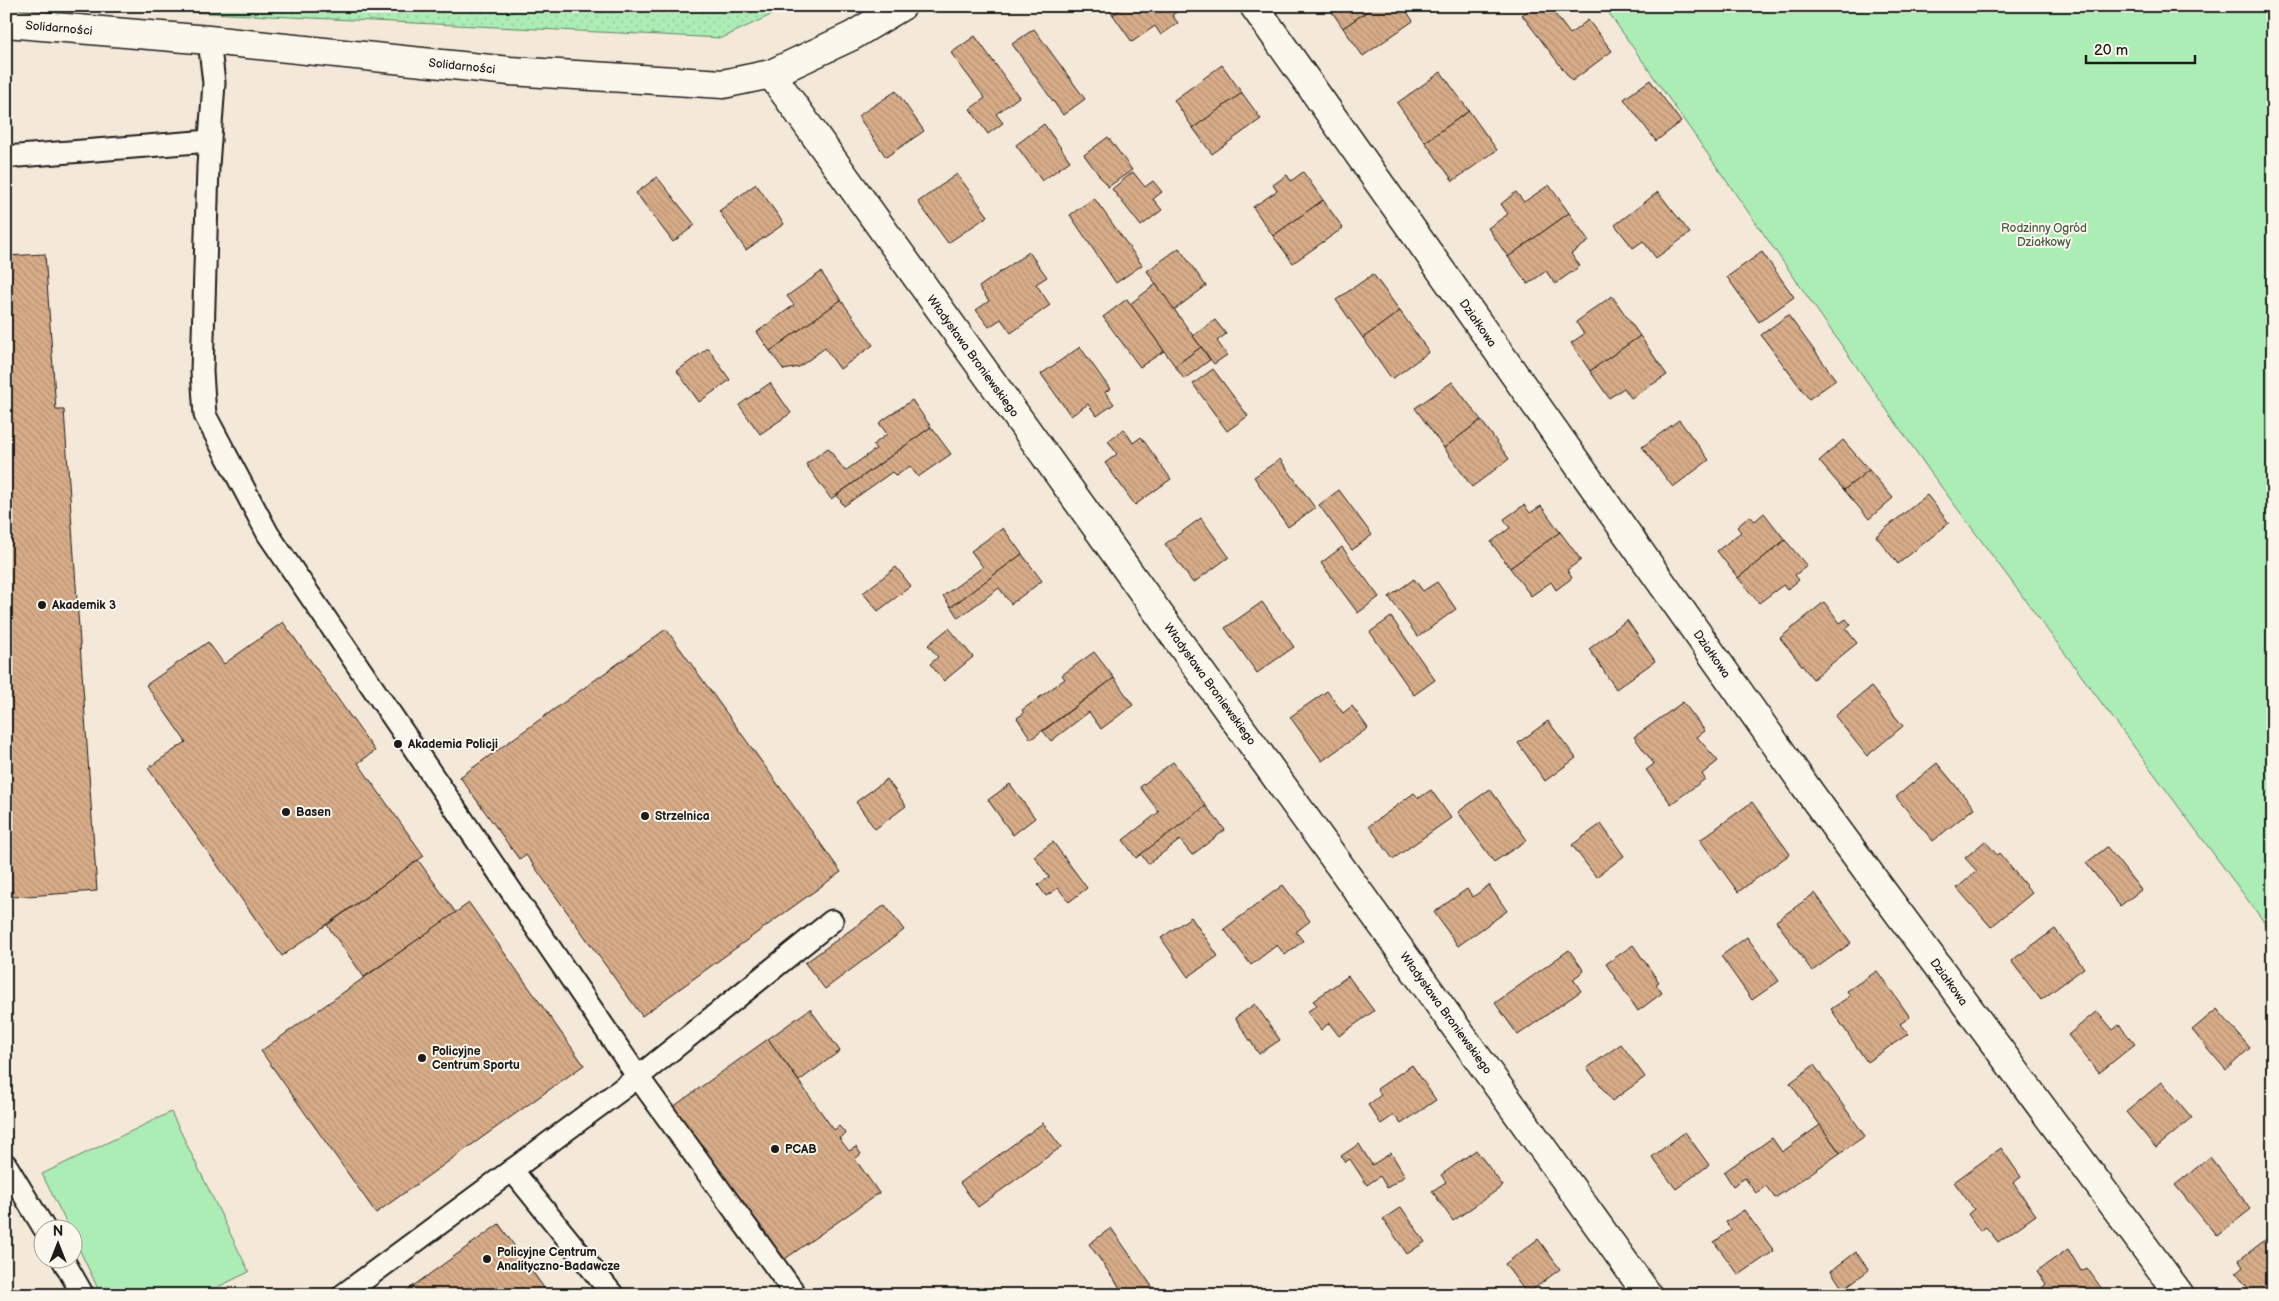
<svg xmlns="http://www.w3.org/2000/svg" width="2279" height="1301" viewBox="0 0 2279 1301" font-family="'Balsamiq Sans',sans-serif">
<defs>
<pattern id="grass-dots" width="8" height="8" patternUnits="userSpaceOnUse" patternTransform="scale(1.25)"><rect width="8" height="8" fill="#acecb5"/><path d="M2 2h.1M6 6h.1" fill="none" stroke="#93ca9b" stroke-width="1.8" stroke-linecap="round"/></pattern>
<pattern id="building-back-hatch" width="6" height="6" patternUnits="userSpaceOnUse" patternTransform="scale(1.25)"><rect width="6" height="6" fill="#d7ac88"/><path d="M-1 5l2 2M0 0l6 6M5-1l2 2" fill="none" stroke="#b89375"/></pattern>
</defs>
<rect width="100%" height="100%" fill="#f4e8d8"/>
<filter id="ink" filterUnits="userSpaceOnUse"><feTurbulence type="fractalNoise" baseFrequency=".02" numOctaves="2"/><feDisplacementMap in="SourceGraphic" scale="10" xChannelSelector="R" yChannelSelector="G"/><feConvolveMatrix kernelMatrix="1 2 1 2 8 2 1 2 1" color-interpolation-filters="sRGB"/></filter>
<g filter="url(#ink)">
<!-- grass -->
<polygon fill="url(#grass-dots)" stroke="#648468" points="65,6 790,6 722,38"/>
<!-- green -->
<g fill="#acecb5" stroke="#648468">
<polygon points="1604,6 2273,6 2273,934 1931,473"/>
<polygon points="171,1112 249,1272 201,1295 101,1295 73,1236 72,1228 69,1228 42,1174"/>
</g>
<!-- building -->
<g fill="url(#building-back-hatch)" stroke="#1c1c1c">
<polygon points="1107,6 1124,6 1113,15"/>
<polygon points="1124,6 1184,6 1184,7 1172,15 1178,23 1161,35 1155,26 1132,42 1113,15"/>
<polygon points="1328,6 1375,6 1343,28"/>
<polygon points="1375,6 1403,6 1413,21 1363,56 1343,28"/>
<polygon points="1534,6 1549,6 1570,34 1588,20 1612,51 1572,81 1522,15"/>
<polygon points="1034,29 1085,99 1063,115 1012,44"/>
<polygon points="975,36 1019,97 996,114 1003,123 988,134 970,109 985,98 951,53"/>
<polygon points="1222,65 1242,93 1193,128 1174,100"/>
<polygon points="1441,72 1469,111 1425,142 1397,103"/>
<polygon points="1650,80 1681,122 1656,141 1624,99"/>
<polygon points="896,91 924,131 886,157 858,116"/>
<polygon points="1242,93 1261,119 1212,154 1193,128"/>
<polygon points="1469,111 1497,150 1453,181 1425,142"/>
<polygon points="1044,124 1070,161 1042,181 1016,145"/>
<polygon points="1108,137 1132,170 1108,187 1084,155"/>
<polygon points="1133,172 1145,187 1153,181 1162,192 1153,199 1162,210 1141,226 1112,189"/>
<polygon points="1303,172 1323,200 1273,236 1253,207 1277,191 1273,185 1287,175 1291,181"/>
<polygon points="957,174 988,216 948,243 918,202"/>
<polygon points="657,177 695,225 673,242 636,193"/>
<polygon points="756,184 784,224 746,250 719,211"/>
<polygon points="1549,185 1569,213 1508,257 1488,228 1508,214 1501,204 1516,192 1524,202"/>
<polygon points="1658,192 1690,233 1656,258 1643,241 1633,248 1615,225"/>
<polygon points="1094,198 1142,265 1116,283 1070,215"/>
<polygon points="1323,200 1343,228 1293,263 1273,236"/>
<polygon points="1569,213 1589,241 1571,254 1580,266 1555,284 1546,271 1528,284 1508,257"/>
<polygon points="1179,248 1206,286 1174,310 1147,271"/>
<polygon points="1029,252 1047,277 1036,284 1050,305 1011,333 1001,319 989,327 976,310 989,301 979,287"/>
<polygon points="1762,252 1794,297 1759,322 1727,277"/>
<polygon points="45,254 56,410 64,410 97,891 13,897 6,799 6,256"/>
<polygon points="821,272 841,300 770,351 757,332 794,305 787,296"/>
<polygon points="1373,274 1400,311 1363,338 1336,300"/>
<polygon points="1156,284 1201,347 1175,366 1130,304"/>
<polygon points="1612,296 1640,336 1590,371 1571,343 1584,334 1576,322"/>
<polygon points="1127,299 1164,351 1140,367 1103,317"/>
<polygon points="841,300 873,345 840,369 825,348 799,367 784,370 770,351"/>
<polygon points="1400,311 1429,352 1392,379 1363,338"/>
<polygon points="1788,315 1836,380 1809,399 1761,335"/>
<polygon points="1215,320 1226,334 1217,341 1227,355 1214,364 1193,336"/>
<polygon points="1640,336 1667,375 1631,398 1624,388 1609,398 1590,371"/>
<polygon points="1080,347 1110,389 1105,392 1114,404 1097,416 1088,404 1071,416 1041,374"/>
<polygon points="1201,347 1210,360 1184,379 1175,366"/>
<polygon points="708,348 730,380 699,402 677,371"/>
<polygon points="1213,369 1248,416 1227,431 1193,384"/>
<polygon points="1452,382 1481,420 1444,448 1415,408"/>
<polygon points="770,383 791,413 760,434 739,405"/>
<polygon points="912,400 931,427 831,499 806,464 828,448 845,471 876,449 873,445 887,434 879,423"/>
<polygon points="1481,420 1509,459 1472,487 1444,448"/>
<polygon points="1679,420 1709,460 1673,487 1642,447"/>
<polygon points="931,427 951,454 918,477 910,466 896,476 892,472 844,506 837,495"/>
<polygon points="1124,429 1133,443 1141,437 1171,479 1135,505 1105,463 1117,454 1108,441"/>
<polygon points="1843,440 1869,470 1844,490 1819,461"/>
<polygon points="1280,459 1315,508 1288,527 1254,477"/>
<polygon points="1869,470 1893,498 1869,519 1844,490"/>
<polygon points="1339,490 1372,535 1352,550 1319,505"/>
<polygon points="1927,495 1949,523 1898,564 1876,536"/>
<polygon points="1524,505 1530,513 1541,506 1560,532 1510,568 1491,542 1510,528 1504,519"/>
<polygon points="1764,513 1785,540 1738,578 1717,551 1741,532 1737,527 1750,516 1755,521"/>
<polygon points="1201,518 1229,557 1193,583 1165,544"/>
<polygon points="1003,528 1022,554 951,607 943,596 983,567 971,551"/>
<polygon points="1560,532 1581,560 1567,570 1572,578 1556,590 1551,582 1531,596 1510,568"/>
<polygon points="1785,540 1807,566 1795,575 1799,580 1787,590 1783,585 1759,603 1738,578"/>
<polygon points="1342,547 1379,597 1358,613 1321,563"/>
<polygon points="1022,554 1042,581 1011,604 999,588 958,618 951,607"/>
<polygon points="896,567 911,586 878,611 863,593"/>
<polygon points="1414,579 1423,591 1437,582 1456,609 1418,637 1389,597"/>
<polygon points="1262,602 1294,647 1257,673 1225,628"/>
<polygon points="1824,602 1840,623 1846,619 1851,625 1846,629 1857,643 1813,679 1780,638"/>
<polygon points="1391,617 1435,680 1414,695 1370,632"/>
<polygon points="1627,620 1655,661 1616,689 1589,649"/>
<polygon points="283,622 375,751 358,763 424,856 282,956 148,768 186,742 146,685 208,642 224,664"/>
<polygon points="949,628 973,657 944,681 930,664 938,657 928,645"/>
<polygon points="666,629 841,872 642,1016 526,855 519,859 460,777"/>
<polygon points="1094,652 1114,678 1031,739 1017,718 1024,713 1022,710 1065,679 1062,675"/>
<polygon points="1114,678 1133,705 1101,729 1089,712 1051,741 1043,731"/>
<polygon points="1871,687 1903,726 1867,756 1835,716"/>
<polygon points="1327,691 1343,713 1352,706 1368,728 1322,761 1290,717"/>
<polygon points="1683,702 1705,731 1697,737 1718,761 1702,774 1705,779 1671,804 1646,770 1654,764 1634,737"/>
<polygon points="1548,721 1576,758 1545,781 1518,743"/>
<polygon points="1173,762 1206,806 1136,858 1123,840 1159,812 1140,787"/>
<polygon points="1937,763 1974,808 1933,841 1896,797"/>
<polygon points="887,779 906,806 875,829 856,802"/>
<polygon points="1010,784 1035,818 1013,835 988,800"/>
<polygon points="1490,789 1527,840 1494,862 1458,812"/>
<polygon points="1431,790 1451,818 1393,859 1369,826 1414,793 1419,798"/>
<polygon points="1752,802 1790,854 1738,892 1700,840"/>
<polygon points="1206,806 1225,830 1192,855 1180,840 1148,864 1141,854"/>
<polygon points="1601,824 1624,856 1596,877 1572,845"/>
<polygon points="1985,841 1997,855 1999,853 2032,893 1991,927 1957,888 1977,871 1965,858"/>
<polygon points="1053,842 1087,888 1069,902 1058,888 1046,896 1038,885 1049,877 1034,856"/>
<polygon points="2107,847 2141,890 2120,906 2086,863"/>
<polygon points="418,860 456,913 364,977 327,925"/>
<polygon points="1283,885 1310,921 1296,932 1303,941 1285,955 1277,945 1251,965 1224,929"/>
<polygon points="1489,885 1507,911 1458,946 1434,912 1467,889 1473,897"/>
<polygon points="1815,893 1851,943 1812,971 1776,921"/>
<polygon points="469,903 584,1065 376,1213 261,1051"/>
<polygon points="885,905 904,930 825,989 805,963"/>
<polygon points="1191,917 1218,956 1188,977 1161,938"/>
<polygon points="2055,929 2084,968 2041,1000 2011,961"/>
<polygon points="1747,937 1779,981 1752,1000 1721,956"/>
<polygon points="1633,945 1659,982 1656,984 1662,993 1638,1011 1606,964"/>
<polygon points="1569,950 1584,971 1573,979 1581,991 1518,1035 1495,1003"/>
<polygon points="1877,971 1910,1017 1900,1024 1908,1034 1867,1062 1831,1009 1850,996 1847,991"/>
<polygon points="1348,976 1374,1011 1339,1036 1329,1023 1321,1030 1307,1012 1317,1005 1313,1001"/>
<polygon points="1255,1004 1280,1040 1259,1054 1235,1018"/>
<polygon points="810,1009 840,1051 799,1081 768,1039"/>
<polygon points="2217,1009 2250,1048 2226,1070 2192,1030"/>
<polygon points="2097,1011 2113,1030 2119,1025 2135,1044 2099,1073 2068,1035"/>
<polygon points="768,1039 834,1130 839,1126 846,1134 839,1138 849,1151 856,1147 861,1154 855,1159 879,1193 782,1261 673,1107"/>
<polygon points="1621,1044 1645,1077 1612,1101 1587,1068"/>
<polygon points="1412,1065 1436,1100 1401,1124 1394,1115 1381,1124 1368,1105 1381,1095 1377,1089"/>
<polygon points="1814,1065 1865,1136 1840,1153 1790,1083"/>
<polygon points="2162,1082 2192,1118 2156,1148 2126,1112"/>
<polygon points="1043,1123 1061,1147 978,1207 960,1183"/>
<polygon points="1820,1125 1840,1153 1775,1198 1766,1186 1756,1193 1745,1178 1733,1186 1724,1172 1772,1138 1782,1152"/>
<polygon points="1685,1132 1709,1165 1676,1189 1652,1157"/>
<polygon points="1359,1144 1372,1165 1391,1153 1405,1176 1387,1188 1380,1176 1367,1185 1350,1159 1345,1162 1341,1156"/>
<polygon points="2001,1148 2021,1177 2013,1183 2036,1215 1998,1242 1986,1227 1980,1231 1968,1214 1974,1209 1954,1182"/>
<polygon points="1476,1150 1503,1186 1453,1221 1432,1191 1446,1182 1441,1175"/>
<polygon points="2210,1157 2251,1209 2217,1236 2175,1185"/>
<polygon points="1401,1207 1425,1242 1407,1254 1383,1219"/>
<polygon points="1744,1210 1774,1251 1739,1275 1714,1242 1731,1230 1726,1222"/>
<polygon points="499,1224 549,1295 403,1295 402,1294"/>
<polygon points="1111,1228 1158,1295 1125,1295 1089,1244"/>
<polygon points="2269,1237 2273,1242 2273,1295 2253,1295 2236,1272 2243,1266 2239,1260"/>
<polygon points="1538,1239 1560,1269 1527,1294 1505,1264"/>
<polygon points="2068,1249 2081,1271 2087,1268 2104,1292 2101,1295 2034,1295 2046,1284 2037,1271"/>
<polygon points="1856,1252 1869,1270 1843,1289 1831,1271"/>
</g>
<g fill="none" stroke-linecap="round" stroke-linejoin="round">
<defs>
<g id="service">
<polyline points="209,40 214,83 208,166 202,372 205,415 268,534 638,1077 796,1295"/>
<polyline points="6,157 210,141"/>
<polyline points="6,1165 44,1228"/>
<polyline points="512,1170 613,1295"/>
<polyline points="62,1258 83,1295"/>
<polyline points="343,1295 638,1077 832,921"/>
</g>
<g id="minor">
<polyline points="1254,6 1813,797 2180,1295"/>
<polyline points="6,23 209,40 510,71 723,84 771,74 852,36 902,6"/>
<polyline points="771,74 1648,1295"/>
</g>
</defs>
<!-- service casing -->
<use href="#service" stroke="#1c1c1c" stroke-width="25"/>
<!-- minor casing -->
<use href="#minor" stroke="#1c1c1c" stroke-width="31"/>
<!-- service -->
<use href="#service" stroke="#fbf7ec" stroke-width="21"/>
<!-- minor -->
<use href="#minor" stroke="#fbf7ec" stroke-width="28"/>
</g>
</g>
<!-- markers -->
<g fill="#1c1c1c" stroke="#fbf7ec" stroke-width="2">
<circle cx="42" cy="605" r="5"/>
<circle cx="398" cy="744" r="5"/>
<circle cx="286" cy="812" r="5"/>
<circle cx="645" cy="816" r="5"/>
<circle cx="422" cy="1058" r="5"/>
<circle cx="775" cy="1149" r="5"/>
<circle cx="487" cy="1259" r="5"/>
</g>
<g text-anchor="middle" stroke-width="4" stroke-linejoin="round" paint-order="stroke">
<!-- street labels -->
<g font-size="12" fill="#1c1c1c" stroke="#fbf7ec">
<text transform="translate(59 28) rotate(5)" y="4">Solidarności</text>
<text transform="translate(462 66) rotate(6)" y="4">Solidarności</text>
<text transform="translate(1478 323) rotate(55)" y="4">Działkowa</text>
<text transform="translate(973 356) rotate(54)" y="4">Władysława Broniewskiego</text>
<text transform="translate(1712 654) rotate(55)" y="4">Działkowa</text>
<text transform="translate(1210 684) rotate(54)" y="4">Władysława Broniewskiego</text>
<text transform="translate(1949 982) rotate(54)" y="4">Działkowa</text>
<text transform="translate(1446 1013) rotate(54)" y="4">Władysława Broniewskiego</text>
</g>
<!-- park labels -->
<g font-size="12" fill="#475a4a" stroke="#fbf7ec">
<text x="2044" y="232">Rodzinny Ogród<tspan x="2044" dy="14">Działkowy</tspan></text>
</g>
<!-- poi labels -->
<g font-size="12" font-weight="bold" fill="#1c1c1c" stroke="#fbf7ec" text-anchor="start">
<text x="52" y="609">Akademik 3</text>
<text x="408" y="748">Akademia Policji</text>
<text x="296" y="816">Basen</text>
<text x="655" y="820">Strzelnica</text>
<text x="432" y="1055">Policyjne<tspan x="432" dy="14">Centrum Sportu</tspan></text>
<text x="785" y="1153">PCAB</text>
<text x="497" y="1256">Policyjne Centrum<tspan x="497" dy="14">Analityczno-Badawcze</tspan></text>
</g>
</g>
<!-- margin -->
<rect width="2279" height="1301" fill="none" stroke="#fbf7ec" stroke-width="25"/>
<rect x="12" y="12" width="2254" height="1276" fill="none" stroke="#1c1c1c" stroke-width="2" filter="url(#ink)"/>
<!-- north arrow -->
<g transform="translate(58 1244)"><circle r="24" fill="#fbf7ec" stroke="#a29f99"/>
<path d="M0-4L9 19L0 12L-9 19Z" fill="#1c1c1c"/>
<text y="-8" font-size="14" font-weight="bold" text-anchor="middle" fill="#1c1c1c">N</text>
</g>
<!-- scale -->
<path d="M2086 55v8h109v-8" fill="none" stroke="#1c1c1c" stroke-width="2.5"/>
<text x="2094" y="55" font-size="15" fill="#1c1c1c" stroke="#fbf7ec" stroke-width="4" paint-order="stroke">20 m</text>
</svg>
